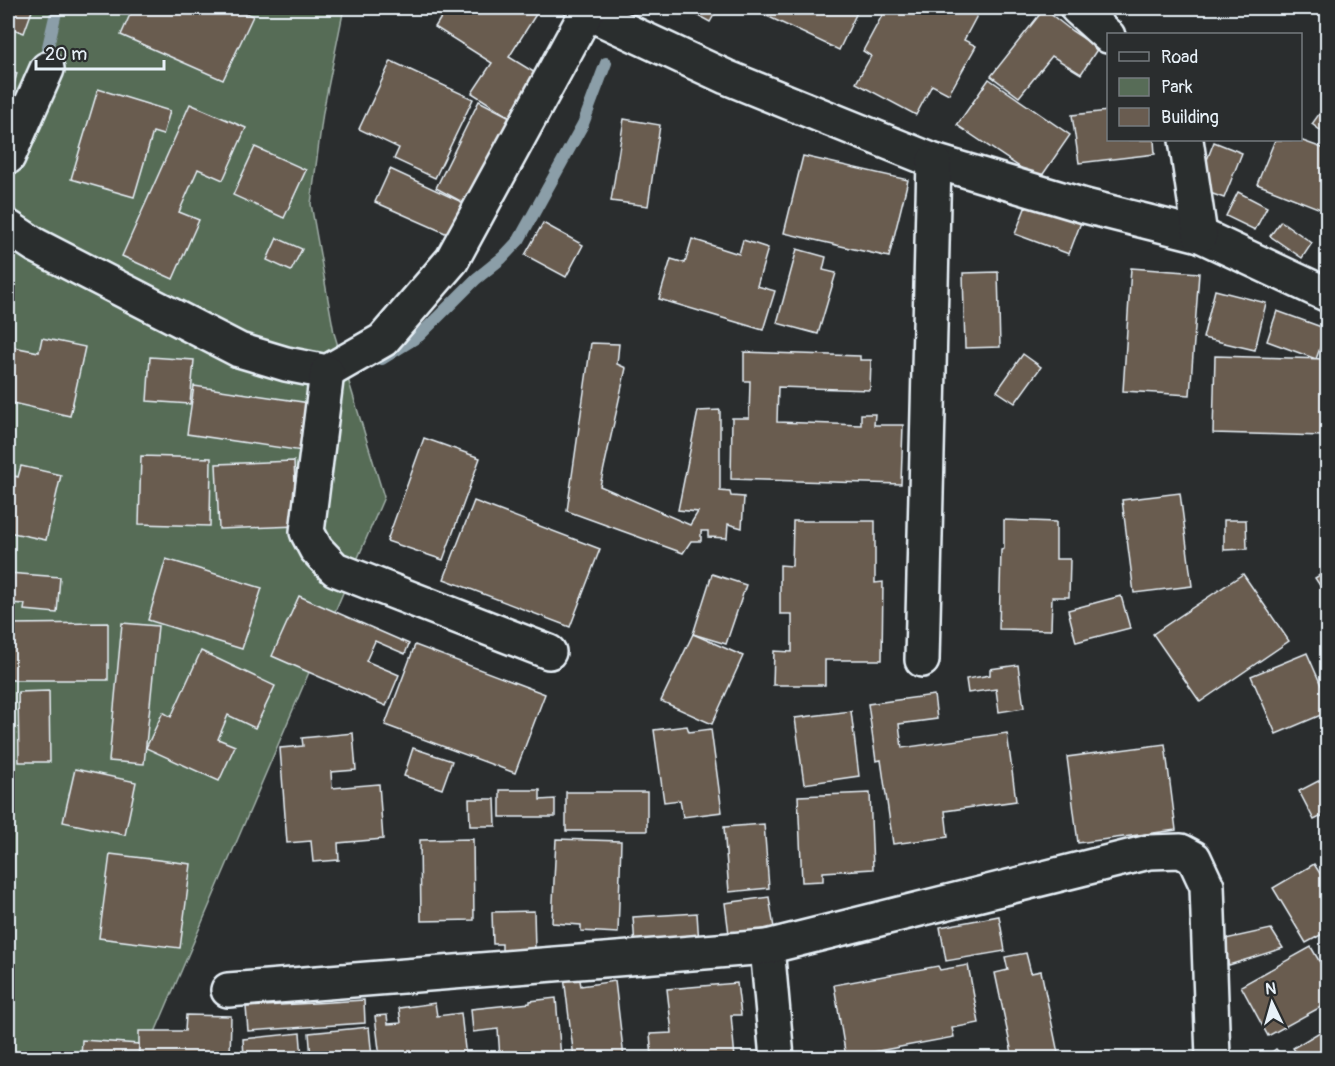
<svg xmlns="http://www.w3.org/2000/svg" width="1335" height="1066" viewBox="0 0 1335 1066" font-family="Pangolin,sans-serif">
<rect width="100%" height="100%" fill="#2a2d2e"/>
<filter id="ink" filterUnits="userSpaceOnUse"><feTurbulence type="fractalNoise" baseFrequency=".0167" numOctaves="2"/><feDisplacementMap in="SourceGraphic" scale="12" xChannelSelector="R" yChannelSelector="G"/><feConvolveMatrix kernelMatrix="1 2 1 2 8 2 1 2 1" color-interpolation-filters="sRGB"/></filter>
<g filter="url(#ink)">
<!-- green -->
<polygon fill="#576c57" stroke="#a0aea8" stroke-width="1.5" points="8,8 344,8 323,112 311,204 334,333 384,497 144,1058 8,1058"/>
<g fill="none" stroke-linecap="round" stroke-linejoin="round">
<!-- stream -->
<g stroke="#8b9ea8" stroke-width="12">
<polyline points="43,68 57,8"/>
<polyline points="382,359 419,336 476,279 502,258 519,240 583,124 606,63"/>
</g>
</g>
<!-- building -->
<g fill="#695c50" stroke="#e8f1f8" stroke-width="1.5">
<polygon points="8,8 33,8 24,33 8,27"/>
<polygon points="133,8 234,8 253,16 223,80 121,35"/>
<polygon points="447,8 540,8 509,57 537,74 510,117 472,93 492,63 435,27"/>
<polygon points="684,8 718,8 710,22"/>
<polygon points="750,8 859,8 839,50"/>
<polygon points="886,8 981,8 964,40 976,46 949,94 932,85 916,115 856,83 871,56 863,51"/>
<polygon points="1044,9 1072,31 1098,48 1081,74 1052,56 1019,97 991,76"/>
<polygon points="391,61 473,99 435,178 394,159 399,148 359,129"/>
<polygon points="8,70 17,73 8,107"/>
<polygon points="989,79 1070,135 1039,180 957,125"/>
<polygon points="98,89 170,111 163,135 153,132 134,197 71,179"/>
<polygon points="479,101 510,117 466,204 436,188"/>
<polygon points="190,104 246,128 223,180 198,169 179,212 199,220 173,279 122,256"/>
<polygon points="1322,110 1328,115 1328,136 1312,124"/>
<polygon points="1108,111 1108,140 1154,140 1155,154 1079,163 1072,115"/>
<polygon points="624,119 660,125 648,206 611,201"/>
<polygon points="1275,140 1300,140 1328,150 1328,212 1257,184"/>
<polygon points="1214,142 1242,153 1224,198 1196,188"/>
<polygon points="255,147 306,170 284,218 233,195"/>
<polygon points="803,156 908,180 889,257 784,233"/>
<polygon points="390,169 466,204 452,236 375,202"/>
<polygon points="1238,192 1267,207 1255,230 1226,216"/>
<polygon points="1029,198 1083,217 1069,254 1015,234"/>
<polygon points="1281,221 1312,243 1302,258 1270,236"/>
<polygon points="543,223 583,245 566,277 525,255"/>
<polygon points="277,238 302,249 291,271 267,260"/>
<polygon points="692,239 739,254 743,240 768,248 757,286 775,291 763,330 659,299 671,259 685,263"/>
<polygon points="797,249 826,257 823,270 836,273 818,334 777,323"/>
<polygon points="1131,268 1199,273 1190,395 1123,391"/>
<polygon points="998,272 1000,347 965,348 963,273"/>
<polygon points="1215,290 1266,303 1255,350 1203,338"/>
<polygon points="1277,311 1327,329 1316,359 1267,341"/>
<polygon points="42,338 85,347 70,416 8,402 8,346 39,352"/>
<polygon points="591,343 619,344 617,364 626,368 600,486 690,525 698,512 678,510 698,411 720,410 720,491 730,492 731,496 744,497 742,528 728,524 727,538 708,537 708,531 701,531 701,541 691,541 683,553 567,511"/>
<polygon points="744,352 860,356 860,360 871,360 870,390 778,387 777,422 861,425 861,414 875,414 874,425 903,425 901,484 731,479 732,418 749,418 750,381 744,381"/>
<polygon points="1023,354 1041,367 1015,403 997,391"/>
<polygon points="1215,356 1325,359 1323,436 1213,433"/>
<polygon points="150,357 194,360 190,404 147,401"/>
<polygon points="194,386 316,404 309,452 187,434"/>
<polygon points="424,438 480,458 443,560 387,541"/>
<polygon points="141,456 211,458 210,526 139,524"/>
<polygon points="294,461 297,526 219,529 216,464"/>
<polygon points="21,466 61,475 46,540 8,532 8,474 18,477"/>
<polygon points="1180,493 1192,586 1134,593 1122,500"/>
<polygon points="474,501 600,549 570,627 444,579"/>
<polygon points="1004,520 1056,522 1056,559 1070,559 1069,597 1052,597 1051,630 999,629 1001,550 1004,549"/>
<polygon points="1224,520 1246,520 1247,549 1224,550"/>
<polygon points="793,521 875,521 875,583 883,582 882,660 825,660 825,685 773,685 774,651 792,652 792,614 780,614 780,565 792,566"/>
<polygon points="166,559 262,588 242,649 148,620"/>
<polygon points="1328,570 1328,598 1315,578"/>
<polygon points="8,573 60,577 57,613 24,610 25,604 9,603 8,620"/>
<polygon points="712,574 746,585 726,644 693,634"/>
<polygon points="1243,574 1289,641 1200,702 1153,634"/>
<polygon points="299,596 409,644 405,654 375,641 366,661 399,675 386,706 272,656"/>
<polygon points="1121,596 1130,628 1076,642 1068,610"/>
<polygon points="108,623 108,680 8,680 8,624"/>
<polygon points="122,623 158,626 144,764 109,761"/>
<polygon points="693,634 743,656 712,724 661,701"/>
<polygon points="415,645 545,694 515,773 385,725"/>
<polygon points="201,651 275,686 255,728 228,715 218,739 235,746 219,781 146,748 163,712 171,717"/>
<polygon points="1307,653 1328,701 1328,712 1276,734 1251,676"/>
<polygon points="1018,665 1024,708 999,712 996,689 968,693 966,679 990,675 990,669"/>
<polygon points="49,691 50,762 19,762 18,692"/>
<polygon points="934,695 937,719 899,724 902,748 1007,733 1016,801 945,811 948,837 893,844 881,760 876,761 868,704"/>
<polygon points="851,711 859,776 804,784 795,718"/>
<polygon points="687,726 689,732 711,729 722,812 683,817 680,800 664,802 654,730"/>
<polygon points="353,733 356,770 331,772 332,788 379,784 383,839 338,843 339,860 313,862 311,841 287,843 280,748 303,746 302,738"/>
<polygon points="1165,744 1176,830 1078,843 1067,757"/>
<polygon points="413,748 452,761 442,789 404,776"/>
<polygon points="75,769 136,782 125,835 63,822"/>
<polygon points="1328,776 1328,813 1314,820 1299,791"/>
<polygon points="500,790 540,790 540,800 555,799 555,817 500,817"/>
<rect x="566" y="792" width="81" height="39"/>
<polygon points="870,793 873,869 823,872 823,881 802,882 798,796"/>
<polygon points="469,799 495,799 496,826 470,826"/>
<polygon points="764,824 769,888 729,892 724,827"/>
<polygon points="473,839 474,920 421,921 420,840"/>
<polygon points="556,839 621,841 618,933 581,931 581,925 552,923"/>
<polygon points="110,854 191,864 180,948 99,938"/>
<polygon points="1314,864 1328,886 1328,931 1306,943 1273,888"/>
<polygon points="769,897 774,928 729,934 725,903"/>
<polygon points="534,911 535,950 502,952 502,944 493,944 492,912"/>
<polygon points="697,913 699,944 635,947 633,917"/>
<polygon points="999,916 1005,951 946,961 940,927"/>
<polygon points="1271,929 1283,948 1229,965 1221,940"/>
<polygon points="1311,947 1328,976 1328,1003 1268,1036 1241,986"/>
<polygon points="1026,953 1031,973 1041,971 1059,1058 1013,1058 995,973 1008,970 1005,957"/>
<polygon points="968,965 979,1023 952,1028 954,1037 846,1057 834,985 938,966 940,970"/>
<polygon points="579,975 581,986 615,981 624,1058 574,1058 564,977"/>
<polygon points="737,983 741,1015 731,1015 735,1058 652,1058 650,1034 672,1033 667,989"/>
<polygon points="556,998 561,1058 500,1058 498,1029 473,1032 471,1009 530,1003 530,1001"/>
<polygon points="364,1000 365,1023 248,1031 246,1007"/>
<polygon points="435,1003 437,1016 461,1013 466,1058 380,1058 375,1016 387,1015 388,1024 401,1023 399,1008"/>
<polygon points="186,1015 231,1016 230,1058 139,1058 139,1031 185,1031"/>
<polygon points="369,1027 372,1058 311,1058 309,1033"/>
<polygon points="1328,1027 1328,1054 1320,1058 1300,1058 1293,1048"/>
<polygon points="300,1033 302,1058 244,1058 243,1039"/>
<polygon points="82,1040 139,1044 138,1058 81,1058"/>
<polygon points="1276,1049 1284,1058 1264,1058"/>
</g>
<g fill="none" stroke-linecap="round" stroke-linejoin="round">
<defs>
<g id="minor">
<polyline points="1077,8 1108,36"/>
<polyline points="586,12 726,77 934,161 1085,206 1200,235 1328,295"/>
<polyline points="1186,140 1200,235"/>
<polyline points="8,157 47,69"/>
<polyline points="8,227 35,245 239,350 286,364 327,372 383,340 452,260 589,8"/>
<polyline points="327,372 307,532 316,549 335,569 549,652"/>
<polyline points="922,660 934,161"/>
<polyline points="767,947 777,1058"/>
<polyline points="228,990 767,947 1149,852 1181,851 1194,858 1207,886 1213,1058"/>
</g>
</defs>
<!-- minor casing -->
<use href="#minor" stroke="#e8f1f8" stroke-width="38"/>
<!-- minor -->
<use href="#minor" stroke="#2a2d2e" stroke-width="33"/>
</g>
</g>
<!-- margin -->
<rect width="1335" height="1066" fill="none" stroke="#2a2d2e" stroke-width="30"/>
<rect x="15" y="15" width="1305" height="1036" fill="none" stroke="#e8f1f8" stroke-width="2" filter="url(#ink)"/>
<!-- legend -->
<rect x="1107" y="33" width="195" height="108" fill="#2a2d2e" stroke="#767b7f" stroke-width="1.5"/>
<rect x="1119" y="52" width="30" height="9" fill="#2a2d2e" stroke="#767b7f" stroke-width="1.5"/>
<text x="1161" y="63" font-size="18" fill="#e8f1f8">Road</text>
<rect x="1119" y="78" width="30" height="18" fill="#576c57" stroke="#767b7f" stroke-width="1.5"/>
<text x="1161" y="93" font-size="18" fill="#e8f1f8">Park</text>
<rect x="1119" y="108" width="30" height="18" fill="#695c50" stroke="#767b7f" stroke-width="1.5"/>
<text x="1161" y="123" font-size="18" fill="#e8f1f8">Building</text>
<!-- north arrow -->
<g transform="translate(1272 1003) rotate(355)" stroke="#2a2d2e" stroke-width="4.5" paint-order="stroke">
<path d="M0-4.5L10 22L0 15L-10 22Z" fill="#e8f1f8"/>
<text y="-9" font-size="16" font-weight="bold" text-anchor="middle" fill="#e8f1f8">N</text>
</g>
<!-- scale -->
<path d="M36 60v9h128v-9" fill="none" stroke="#e8f1f8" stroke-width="3"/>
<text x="45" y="60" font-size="18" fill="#e8f1f8" stroke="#2a2d2e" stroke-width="4.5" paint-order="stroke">20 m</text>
</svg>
